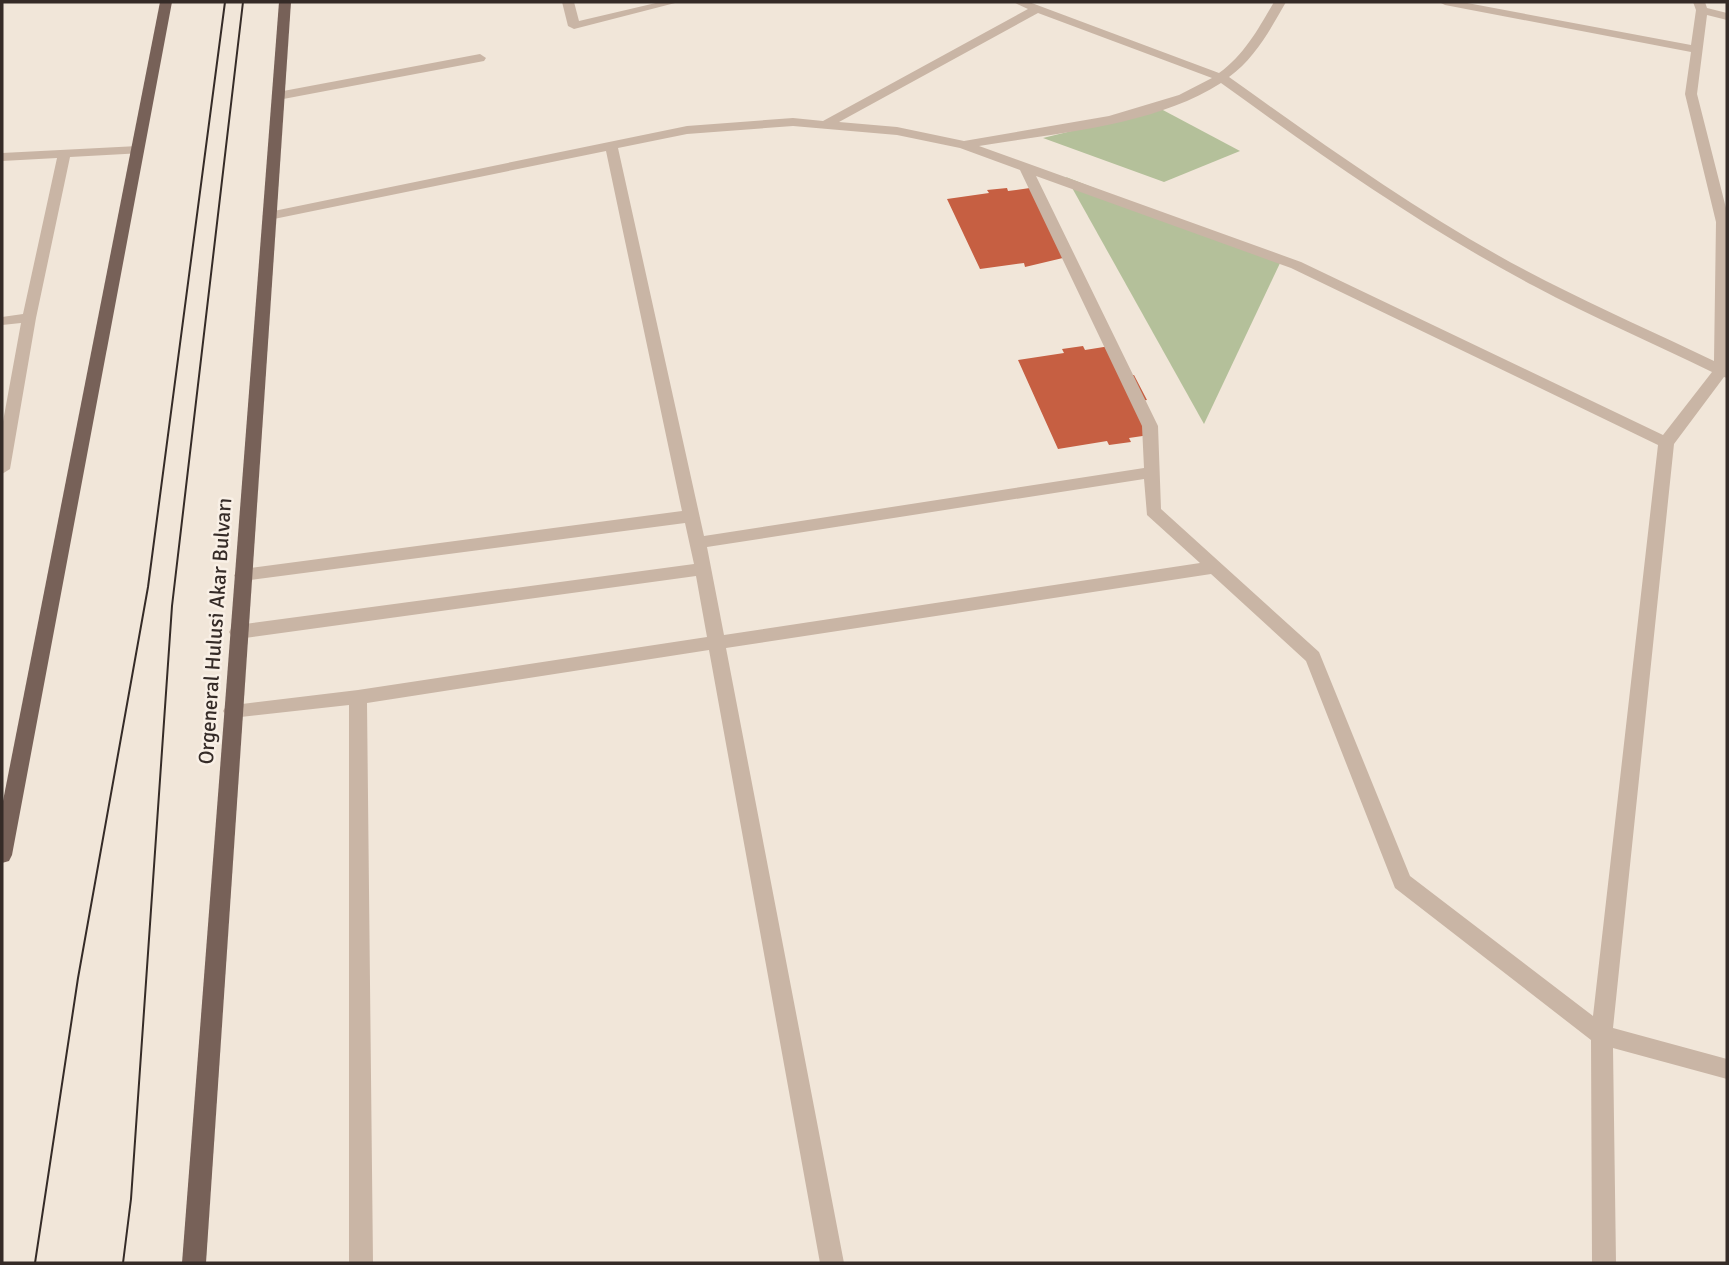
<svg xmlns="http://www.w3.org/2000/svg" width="1729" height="1265" viewBox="0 0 1729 1265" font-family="Signika,sans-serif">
<rect width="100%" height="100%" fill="#f1e6d9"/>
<!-- green -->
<g fill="#b4c09a">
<polygon points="1161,109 1240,151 1164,182 1043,138"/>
<polygon points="1066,177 1281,261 1204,424"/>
</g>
<!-- building -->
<g fill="#c65f42">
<polygon points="1007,188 1008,191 1030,188 1067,257 1025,267 1024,263 980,269 947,199 989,193 987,190"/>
<polygon points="1083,346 1085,350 1110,346 1126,376 1134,375 1147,400 1139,401 1156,434 1129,438 1131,442 1109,445 1107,441 1058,449 1018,360 1064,353 1062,349"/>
</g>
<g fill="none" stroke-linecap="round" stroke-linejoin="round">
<!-- minor -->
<g fill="#c9b5a5" fill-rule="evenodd">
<polygon points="562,2 574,2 579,21 660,2 679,2 574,29 568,26"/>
<path d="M1013,2H1029L1219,73C1245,54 1258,29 1274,2H1286C1270,30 1255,58 1229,77C1331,150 1434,224 1546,281C1601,309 1658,334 1714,361L1716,222L1685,94L1691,52L1445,5L1439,2H1462L1691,45L1696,10L1693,2H1705L1707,8L1727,13V20L1707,15L1697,94L1727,212V378L1724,377L1674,444L1613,1028L1727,1059V1079L1613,1048L1616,1263H1592L1591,1040L1395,888L1306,661L1211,574L726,648L844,1263H820L709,650L367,703L373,1263H349V705L232,718L226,716L223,711L226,706L358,690L707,637L696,576L238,639L232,637L229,632L232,627L238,625L694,564L685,523L242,581L236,579L234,575L242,569L682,511L606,151L269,220L262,216L269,212L687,126L793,118L823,121L1028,9ZM1038,13L1212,78L1179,95L1109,116L964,141L897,127L839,122ZM1221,83C1322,156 1424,228 1534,286C1592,317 1653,343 1712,372L1663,435L1301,262L979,146C1056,133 1154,126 1221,83ZM793,126L897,135L960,148L1020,170L1142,426L1144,468L704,536L618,148L687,134ZM1036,176L1291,268L1658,445L1593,1016L1410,876L1319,652L1161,509L1158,426ZM1144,479L1147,515L1200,563L724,635L707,547Z"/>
<polygon points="480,54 486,58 484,61 278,100 272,96 278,92"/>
<polygon points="138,146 144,150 143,153 70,157 36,318 10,469 2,474 2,427 21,323 2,325 2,317 23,314 57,158 2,161 2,153"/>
</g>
<!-- major -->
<g fill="#776158" fill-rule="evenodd">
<polygon points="160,2 172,2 12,855 9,861 2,863 2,806"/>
<polygon points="279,2 291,2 206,1263 182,1263"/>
</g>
<!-- tram -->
<g stroke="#352b27" stroke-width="2">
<polyline points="35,1263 78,978 148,587 225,2"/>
<polyline points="123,1263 131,1199 172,606 243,2"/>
</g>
</g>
<g text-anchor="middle" stroke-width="5" stroke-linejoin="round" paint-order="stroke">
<!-- street labels -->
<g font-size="21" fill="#352b27" stroke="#f9f0e6">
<text transform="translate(215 631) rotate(-86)" y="7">Orgeneral Hulusi Akar Bulvarı</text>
</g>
</g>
<!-- border -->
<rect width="1729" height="1265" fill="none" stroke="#352b27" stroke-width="7"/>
</svg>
